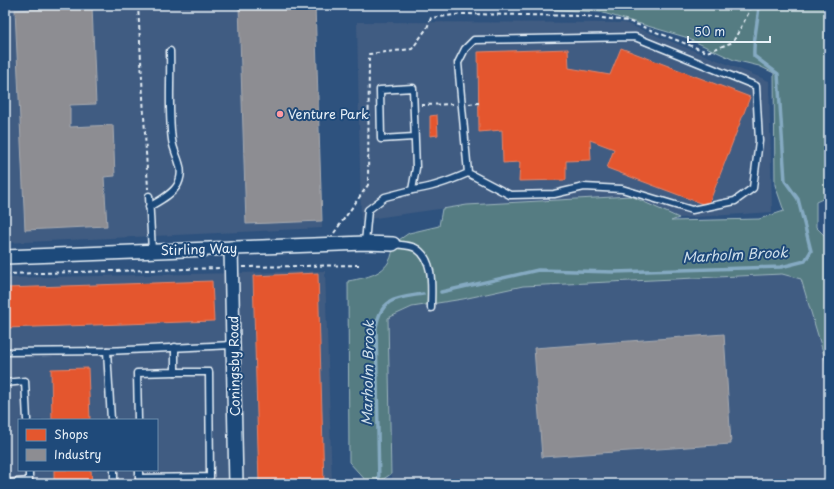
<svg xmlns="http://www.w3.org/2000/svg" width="834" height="489" viewBox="0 0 834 489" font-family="'Playpen Sans',sans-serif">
<rect width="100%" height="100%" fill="#2e527e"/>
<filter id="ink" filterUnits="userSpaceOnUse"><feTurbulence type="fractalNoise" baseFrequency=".025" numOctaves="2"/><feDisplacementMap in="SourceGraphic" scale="8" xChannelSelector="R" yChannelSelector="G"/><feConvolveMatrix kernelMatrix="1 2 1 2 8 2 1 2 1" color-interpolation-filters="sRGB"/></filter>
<g filter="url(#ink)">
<!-- built -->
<g fill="#405c82" fill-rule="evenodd">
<polygon points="5,5 15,5 16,10 92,6 315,5 322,228 5,243"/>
<polygon points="357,22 625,23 769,81 772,212 679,218 631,196 467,205 361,220"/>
<path d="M325,271L332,484H5V278ZM19,420H157V470H19Z"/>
<polygon points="782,274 801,279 829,372 829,484 392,484 388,318 412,307 463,299 523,286"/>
</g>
<!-- green -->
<path fill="#557c82" stroke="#9eb6bd" d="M520,5H600V8L601,5H829V196L816,202V227L829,240V372L801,279L782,274L523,286L463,299L412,307L388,318L391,474L376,484H369L349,462L348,281C371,277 393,272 393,244L409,233L439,226L442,209L467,205L631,196L679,218L671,221L759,219L784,211L775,185L774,73L759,66L734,60L685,37L600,12L539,9Z"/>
<!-- shops -->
<g fill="#e4572e" stroke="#e5856b">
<polygon points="621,48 750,97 708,206 607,168 614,149 590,140 591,160 566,161 566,180 519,181 520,162 503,163 502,130 479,132 478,52 568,49 569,68 610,75"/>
<polygon points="437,115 438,135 430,136 430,116"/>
<polygon points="318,273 324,484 259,484 253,276"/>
<polygon points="212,281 214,321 5,328 5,288"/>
<polygon points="88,368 90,420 52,420 51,369"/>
<polygon points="54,470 91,470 92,484 54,484"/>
</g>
<!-- industry -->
<g fill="#8d8d92" stroke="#a8abb1">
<polygon points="315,5 322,221 246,224 239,6"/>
<polygon points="92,6 96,104 70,105 70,127 113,125 115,176 104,177 107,226 25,230 15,10"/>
<polygon points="724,334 731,444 542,457 534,348"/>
</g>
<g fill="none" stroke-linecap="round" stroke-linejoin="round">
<!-- stream -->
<g stroke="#85aac2" stroke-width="3.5">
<path d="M441,292L538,270L614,272L781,267L805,261L811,251L798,199L785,181L778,74L754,56C753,39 758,22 759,5"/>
<path d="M379,484L376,327C381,297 398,298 423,294"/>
</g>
<defs>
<g id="service">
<path d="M412,190C431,188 450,181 468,173L458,63L465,49L474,40L635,37L756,86L759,141L753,188L735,201L692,210L622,189L584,187L554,194L510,195L468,173"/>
<polyline points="149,196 152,251"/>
<path d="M149,207C159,201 173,194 178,184C186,167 174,156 172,140C168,111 171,81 170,51"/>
<polyline points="365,243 368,210 385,197 412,190 416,168 413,88 380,90 381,139 414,137"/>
<path d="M393,244C400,245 412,245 417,249C435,261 431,290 431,308"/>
<polyline points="107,351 111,420"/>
<polyline points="5,352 107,351 233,345"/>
<polyline points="5,383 25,381 27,420"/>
<polyline points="138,420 137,373 175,372 175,347"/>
<polyline points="114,470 114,484"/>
<polyline points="139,470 139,478 210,477 209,372 175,372"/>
<polyline points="5,483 29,481 29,470"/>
</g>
<g id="minor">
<polyline points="231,248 236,484"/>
<polyline points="5,257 365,243 393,244"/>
</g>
</defs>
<!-- service casing -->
<use href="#service" stroke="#e8f1f8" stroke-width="9"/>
<!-- minor casing -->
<use href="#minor" stroke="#e8f1f8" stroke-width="16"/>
<!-- path -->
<g stroke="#e8f1f8" stroke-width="2" stroke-dasharray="4 3" stroke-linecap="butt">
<polyline points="138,5 148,189"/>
<polyline points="469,104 479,103"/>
<polyline points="421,105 455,104"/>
<polyline points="334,233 368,185 369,54 412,49 427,28 431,18 462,14 584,16 628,21 707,52 733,42 749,12 750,5"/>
<polyline points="243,267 360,265"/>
<polyline points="5,274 221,268"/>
</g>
<!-- service -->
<use href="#service" stroke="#1f4a7a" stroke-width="6"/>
<!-- minor -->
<use href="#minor" stroke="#1f4a7a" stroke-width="13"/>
</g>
</g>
<!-- markers -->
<circle fill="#ff9aa2" stroke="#1f4a7a" stroke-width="1.5" cx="280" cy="114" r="4"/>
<g text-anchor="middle" stroke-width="4" stroke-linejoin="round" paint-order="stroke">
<!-- poi labels -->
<g font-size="13" fill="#e8f1f8" stroke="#1f4a7a" text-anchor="start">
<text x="288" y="119">Venture Park</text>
</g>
<!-- street labels -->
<g font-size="13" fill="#e8f1f8" stroke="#1f4a7a">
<text transform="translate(199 249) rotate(-2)" y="5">Stirling Way</text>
<text transform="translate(234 366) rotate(-91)" y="5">Coningsby Road</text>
</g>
<!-- water labels -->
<g font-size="14" font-style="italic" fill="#cfdfea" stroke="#1f4a7a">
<text transform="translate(735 255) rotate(-3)" y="5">Marholm Brook</text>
<text transform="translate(368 373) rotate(-89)" y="5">Marholm Brook</text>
</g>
</g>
<!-- margin -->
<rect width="834" height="489" fill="none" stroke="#1f4a7a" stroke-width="20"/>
<rect x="10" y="10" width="814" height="469" fill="none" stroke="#e8f1f8" stroke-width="1.5" filter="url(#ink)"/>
<!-- legend -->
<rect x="18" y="419" width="140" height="52" fill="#1f4a7a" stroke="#6f8dac"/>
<rect x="26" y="429" width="20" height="12" fill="#e4572e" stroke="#6f8dac"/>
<text x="54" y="439" font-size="12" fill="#e8f1f8">Shops</text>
<rect x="26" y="449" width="20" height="12" fill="#8d8d92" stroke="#6f8dac"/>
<text x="54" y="459" font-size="12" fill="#e8f1f8">Industry</text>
<!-- scale -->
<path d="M688 36v6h82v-6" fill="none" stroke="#e8f1f8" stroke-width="2"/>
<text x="694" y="36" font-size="12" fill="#e8f1f8" stroke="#1f4a7a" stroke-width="3" paint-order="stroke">50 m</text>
</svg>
